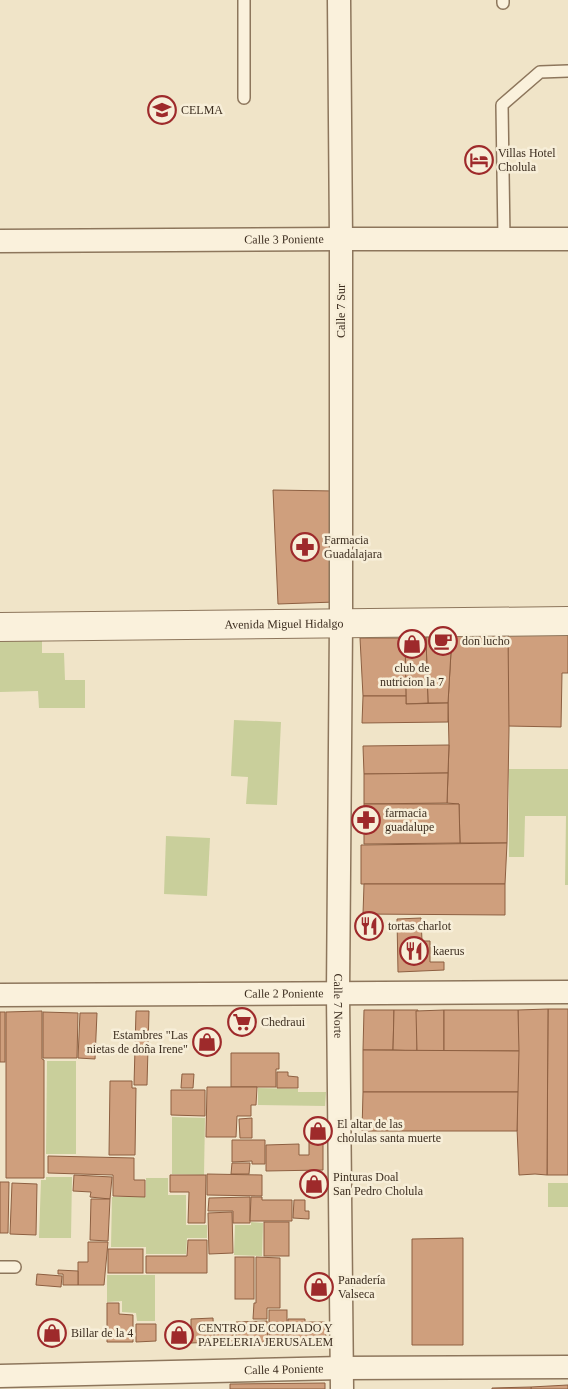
<svg xmlns="http://www.w3.org/2000/svg" width="568" height="1389" viewBox="0 0 568 1389" font-family="Georgia,serif">
<rect width="100%" height="100%" fill="#f0e4c8"/>
<!-- green -->
<g fill="#c9cf9b">
<polygon points="0,636 42,636 42,653 64,653 65,680 85,680 85,708 39,708 38,691 0,692"/>
<polygon points="234,720 281,722 277,805 246,804 248,777 231,776"/>
<polygon points="509,769 568,769 568,885 565,885 566,816 525,816 524,857 509,857"/>
<polygon points="166,836 210,838 207,896 164,894"/>
<polygon points="47,1061 76,1061 76,1154 46,1154"/>
<polygon points="258,1088 298,1089 298,1092 326,1092 325,1106 258,1105"/>
<polygon points="172,1117 205,1118 204,1175 172,1174"/>
<polygon points="46,1177 72,1177 71,1238 39,1238 41,1180 46,1180"/>
<polygon points="146,1178 168,1178 168,1195 186,1195 186,1225 207,1225 207,1238 187,1238 186,1254 146,1254 146,1247 111,1247 112,1197 146,1197"/>
<rect x="548" y="1183" width="20" height="24"/>
<polygon points="251,1222 263,1223 262,1256 234,1255 235,1225 251,1225"/>
<polygon points="107,1275 155,1275 155,1321 137,1321 136,1313 122,1312 122,1301 107,1302"/>
</g>
<!-- building -->
<g fill="#cf9f7d" stroke="#8d5f41">
<polygon points="273,490 334,491 335,602 278,604"/>
<polygon points="508,633 568,633 568,673 562,673 561,727 507,726"/>
<polygon points="452,635 508,635 509,729 507,843 460,843 459,804 447,803 449,745 448,703"/>
<polygon points="452,635 448,703 428,703 426,637"/>
<polygon points="426,637 428,703 406,704 405,638"/>
<polygon points="360,638 405,638 406,696 363,696"/>
<polygon points="363,696 406,696 406,704 448,703 448,722 362,723"/>
<polygon points="449,745 448,773 364,774 363,746"/>
<polygon points="448,773 447,803 364,804 364,774"/>
<polygon points="364,804 459,804 460,843 364,844"/>
<polygon points="507,843 505,884 361,884 361,845"/>
<polygon points="364,884 505,884 505,915 363,914"/>
<polygon points="421,918 422,941 430,941 430,962 444,962 444,970 398,972 397,919"/>
<polygon points="548,1009 568,1009 568,1175 547,1175"/>
<polygon points="548,1009 547,1175 535,1174 519,1175 517,1128 518,1010"/>
<polygon points="364,1010 394,1010 393,1050 363,1050"/>
<polygon points="394,1010 418,1010 417,1051 393,1050"/>
<polygon points="444,1010 444,1051 417,1051 416,1011"/>
<polygon points="444,1010 518,1010 519,1051 444,1051"/>
<polygon points="42,1011 42,1059 44,1060 44,1178 6,1178 6,1012"/>
<polygon points="136,1011 149,1011 147,1085 134,1085"/>
<rect x="0" y="1012" width="5" height="50"/>
<polygon points="43,1012 78,1013 77,1058 43,1058"/>
<polygon points="80,1013 97,1013 95,1059 78,1058"/>
<polygon points="363,1050 519,1051 518,1092 363,1092"/>
<polygon points="231,1053 279,1053 279,1069 276,1069 276,1087 231,1087"/>
<polygon points="277,1072 288,1072 288,1076 298,1077 298,1088 277,1088"/>
<polygon points="182,1074 194,1074 193,1088 181,1088"/>
<polygon points="110,1081 132,1081 132,1088 136,1088 135,1155 109,1155"/>
<polygon points="207,1087 257,1087 256,1105 251,1105 251,1116 237,1116 236,1137 206,1137"/>
<polygon points="171,1090 205,1090 205,1116 171,1115"/>
<polygon points="363,1092 518,1092 517,1131 362,1131"/>
<polygon points="252,1118 252,1138 240,1138 239,1119"/>
<polygon points="232,1140 265,1140 265,1164 252,1164 252,1161 232,1162"/>
<polygon points="309,1140 323,1140 323,1170 266,1171 266,1145 299,1144 299,1155 309,1155"/>
<polygon points="48,1156 134,1158 134,1180 145,1180 145,1197 113,1196 113,1175 48,1173"/>
<polygon points="232,1163 250,1163 249,1174 231,1174"/>
<polygon points="207,1174 262,1175 262,1196 207,1195"/>
<polygon points="74,1175 112,1177 110,1199 90,1197 91,1192 73,1191"/>
<polygon points="170,1175 206,1175 205,1223 188,1223 189,1192 170,1192"/>
<polygon points="0,1182 9,1182 8,1233 0,1233"/>
<polygon points="12,1183 37,1184 36,1235 10,1234"/>
<polygon points="250,1197 250,1223 233,1223 233,1211 208,1211 209,1198"/>
<polygon points="251,1197 262,1197 262,1200 292,1200 292,1221 250,1221"/>
<polygon points="91,1199 110,1199 108,1241 90,1240"/>
<polygon points="294,1200 305,1200 305,1211 309,1211 309,1219 293,1218"/>
<polygon points="232,1212 233,1253 209,1254 208,1213"/>
<rect x="264" y="1222" width="25" height="34"/>
<polygon points="463,1238 463,1345 412,1345 412,1239"/>
<polygon points="188,1240 207,1240 207,1273 146,1273 146,1256 187,1256"/>
<polygon points="88,1242 108,1242 104,1285 78,1285 78,1262 88,1262"/>
<rect x="108" y="1249" width="35" height="24"/>
<rect x="235" y="1257" width="19" height="42"/>
<polygon points="256,1257 280,1258 280,1308 267,1308 267,1319 253,1319 254,1303 256,1303"/>
<polygon points="58,1270 78,1271 78,1285 63,1285 63,1274 58,1274"/>
<polygon points="37,1274 62,1276 61,1287 36,1285"/>
<polygon points="107,1303 119,1303 119,1314 133,1315 133,1342 107,1342"/>
<rect x="269" y="1310" width="18" height="31"/>
<polygon points="213,1318 214,1342 191,1343 191,1319"/>
<polygon points="288,1319 305,1319 305,1322 325,1322 326,1339 288,1340"/>
<polygon points="267,1321 268,1342 236,1343 236,1322"/>
<polygon points="215,1323 233,1323 233,1345 214,1345"/>
<polygon points="136,1324 156,1324 156,1341 136,1342"/>
<polygon points="325,1383 325,1389 230,1389 230,1384"/>
<polygon points="568,1385 568,1389 531,1389 531,1387"/>
<polygon points="531,1387 531,1389 492,1389 492,1388"/>
</g>
<g fill="none" stroke-linecap="round" stroke-linejoin="round">
<defs>
<g id="service">
<polyline points="503,3 503,0"/>
<polyline points="244,98 244,0"/>
<polyline points="504,239 502,105 540,72 568,71"/>
<polyline points="0,1267 15,1267"/>
</g>
<g id="minor">
<path id="s1" d="M339,0L341,239V623L338,994L342,1389"/>
<path id="s2" d="M0,241L341,239H568"/>
<path id="s3" d="M0,995L568,992"/>
<path id="s4" d="M0,1376L342,1368L568,1367"/>
</g>
<g id="tertiary">
<path id="s5" d="M0,627L568,621"/>
</g>
</defs>
<!-- service casing -->
<use href="#service" stroke="#8d765c" stroke-width="14"/>
<!-- minor casing -->
<use href="#minor" stroke="#8d765c" stroke-width="25"/>
<!-- tertiary casing -->
<use href="#tertiary" stroke="#8d765c" stroke-width="30"/>
<!-- service -->
<use href="#service" stroke="#faf1dc" stroke-width="11"/>
<!-- minor -->
<use href="#minor" stroke="#faf1dc" stroke-width="22"/>
<!-- tertiary -->
<use href="#tertiary" stroke="#faf1dc" stroke-width="28"/>
</g>
<!-- icons -->
<defs>
<symbol id="school-ring" viewBox="-11 -11 22 22"><circle r="9.5" fill="#f7eed8" stroke="#9e2a2b" stroke-width="1.5"/><path d="M0-5L7-2L0 1L-7-2ZM-4 1L0 2.5L4 1V4Q0 6-4 4Z" fill="#9e2a2b"/></symbol>
<symbol id="hotel-ring" viewBox="-11 -11 22 22"><circle r="9.5" fill="#f7eed8" stroke="#9e2a2b" stroke-width="1.5"/><path d="M-6-4.5h1.5V1H6V5H4.5V3h-9V5H-6ZM-4 0a1.8 1.8 0 1 1 3.6 0ZM.5 0V-2.5h3Q6-2.5 6 0Z" fill="#9e2a2b"/></symbol>
<symbol id="pharmacy-ring" viewBox="-11 -11 22 22"><circle r="9.5" fill="#f7eed8" stroke="#9e2a2b" stroke-width="1.5"/><path d="M-2-6h4v4h4v4h-4v4h-4v-4h-4v-4h4Z" fill="#9e2a2b"/></symbol>
<symbol id="cafe-ring" viewBox="-11 -11 22 22"><circle r="9.5" fill="#f7eed8" stroke="#9e2a2b" stroke-width="1.5"/><path d="M-5.5-4.5H6V0H3Q3 3.5 0 3.5H-2.5Q-5.5 3.5-5.5 0ZM3-3.2v2h1.7v-2ZM-6 4.5H4V6H-6Z" fill="#9e2a2b"/></symbol>
<symbol id="shop-ring" viewBox="-11 -11 22 22"><circle r="9.5" fill="#f7eed8" stroke="#9e2a2b" stroke-width="1.5"/><path d="M-5-2.5h2.3a2.7 3.5 0 0 1 5.4 0H5L5.5 6h-11ZM-1.5-2.5h3a1.5 2.3 0 0 0-3 0Z" fill="#9e2a2b"/></symbol>
<symbol id="restaurant-ring" viewBox="-11 -11 22 22"><circle r="9.5" fill="#f7eed8" stroke="#9e2a2b" stroke-width="1.5"/><path d="M-5-6h1v4h1v-4h1v4h1v-4h1v5L-1.5 .5V6h-2V.5L-5-1ZM5-6V6H3V1.5H1.5Q1.5-4 5-6Z" fill="#9e2a2b"/></symbol>
<symbol id="supermarket-ring" viewBox="-11 -11 22 22"><circle r="9.5" fill="#f7eed8" stroke="#9e2a2b" stroke-width="1.5"/><path d="M-6-5.5h2.5l.6 2H6L4.5 2H-2.5L-4.4-4H-6ZM-1.5 3.2a1.3 1.3 0 1 0 .1 0ZM3 3.2a1.3 1.3 0 1 0 .1 0Z" fill="#9e2a2b"/></symbol>
</defs>
<g fill-rule="evenodd">
<use href="#school-ring" x="146" y="94" width="32" height="32"/>
<use href="#hotel-ring" x="463" y="144" width="32" height="32"/>
<use href="#pharmacy-ring" x="289" y="531" width="32" height="32"/>
<use href="#cafe-ring" x="427" y="625" width="32" height="32"/>
<use href="#shop-ring" x="396" y="628" width="32" height="32"/>
<use href="#pharmacy-ring" x="350" y="804" width="32" height="32"/>
<use href="#restaurant-ring" x="353" y="910" width="32" height="32"/>
<use href="#restaurant-ring" x="398" y="935" width="32" height="32"/>
<use href="#supermarket-ring" x="226" y="1006" width="32" height="32"/>
<use href="#shop-ring" x="191" y="1026" width="32" height="32"/>
<use href="#shop-ring" x="302" y="1115" width="32" height="32"/>
<use href="#shop-ring" x="298" y="1168" width="32" height="32"/>
<use href="#shop-ring" x="303" y="1271" width="32" height="32"/>
<use href="#shop-ring" x="36" y="1317" width="32" height="32"/>
<use href="#shop-ring" x="163" y="1319" width="32" height="32"/>
</g>
<g text-anchor="middle" stroke-width="5" stroke-linejoin="round" paint-order="stroke">
<!-- poi labels -->
<g font-size="12" fill="#3d2e20" stroke="#f7eed8" text-anchor="start">
<text x="181" y="114">CELMA</text>
<text x="498" y="157">Villas Hotel<tspan x="498" dy="14">Cholula</tspan></text>
<text x="324" y="544">Farmacia<tspan x="324" dy="14">Guadalajara</tspan></text>
<text x="462" y="645">don lucho</text>
<text x="412" y="672" text-anchor="middle">club de<tspan x="412" dy="14">nutricion la 7</tspan></text>
<text x="385" y="817">farmacia<tspan x="385" dy="14">guadalupe</tspan></text>
<text x="388" y="930">tortas charlot</text>
<text x="433" y="955">kaerus</text>
<text x="261" y="1026">Chedraui</text>
<text x="188" y="1039" text-anchor="end">Estambres "Las<tspan x="188" dy="14">nietas de doña Irene"</tspan></text>
<text x="337" y="1128">El altar de las<tspan x="337" dy="14">cholulas santa muerte</tspan></text>
<text x="333" y="1181">Pinturas Doal<tspan x="333" dy="14">San Pedro Cholula</tspan></text>
<text x="338" y="1284">Panadería<tspan x="338" dy="14">Valseca</tspan></text>
<text x="198" y="1332">CENTRO DE COPIADO Y<tspan x="198" dy="14">PAPELERIA JERUSALEM</tspan></text>
<text x="71" y="1337">Billar de la 4</text>
</g>
<!-- street labels -->
<g font-size="12" fill="#3d2e20" stroke="#f7eed8">
<text dy="4" stroke="none"><textPath href="#s2" startOffset="284">Calle 3 Poniente</textPath></text>
<text transform="translate(341 311) rotate(-90)" y="4">Calle 7 Sur</text>
<text dy="4" stroke="none"><textPath href="#s5" startOffset="284">Avenida Miguel Hidalgo</textPath></text>
<text dy="4" stroke="none"><textPath href="#s3" startOffset="284">Calle 2 Poniente</textPath></text>
<text dy="4" stroke="none"><textPath href="#s1" startOffset="1006">Calle 7 Norte</textPath></text>
<text dy="4" stroke="none"><textPath href="#s4" startOffset="284">Calle 4 Poniente</textPath></text>
</g>
</g>
</svg>
